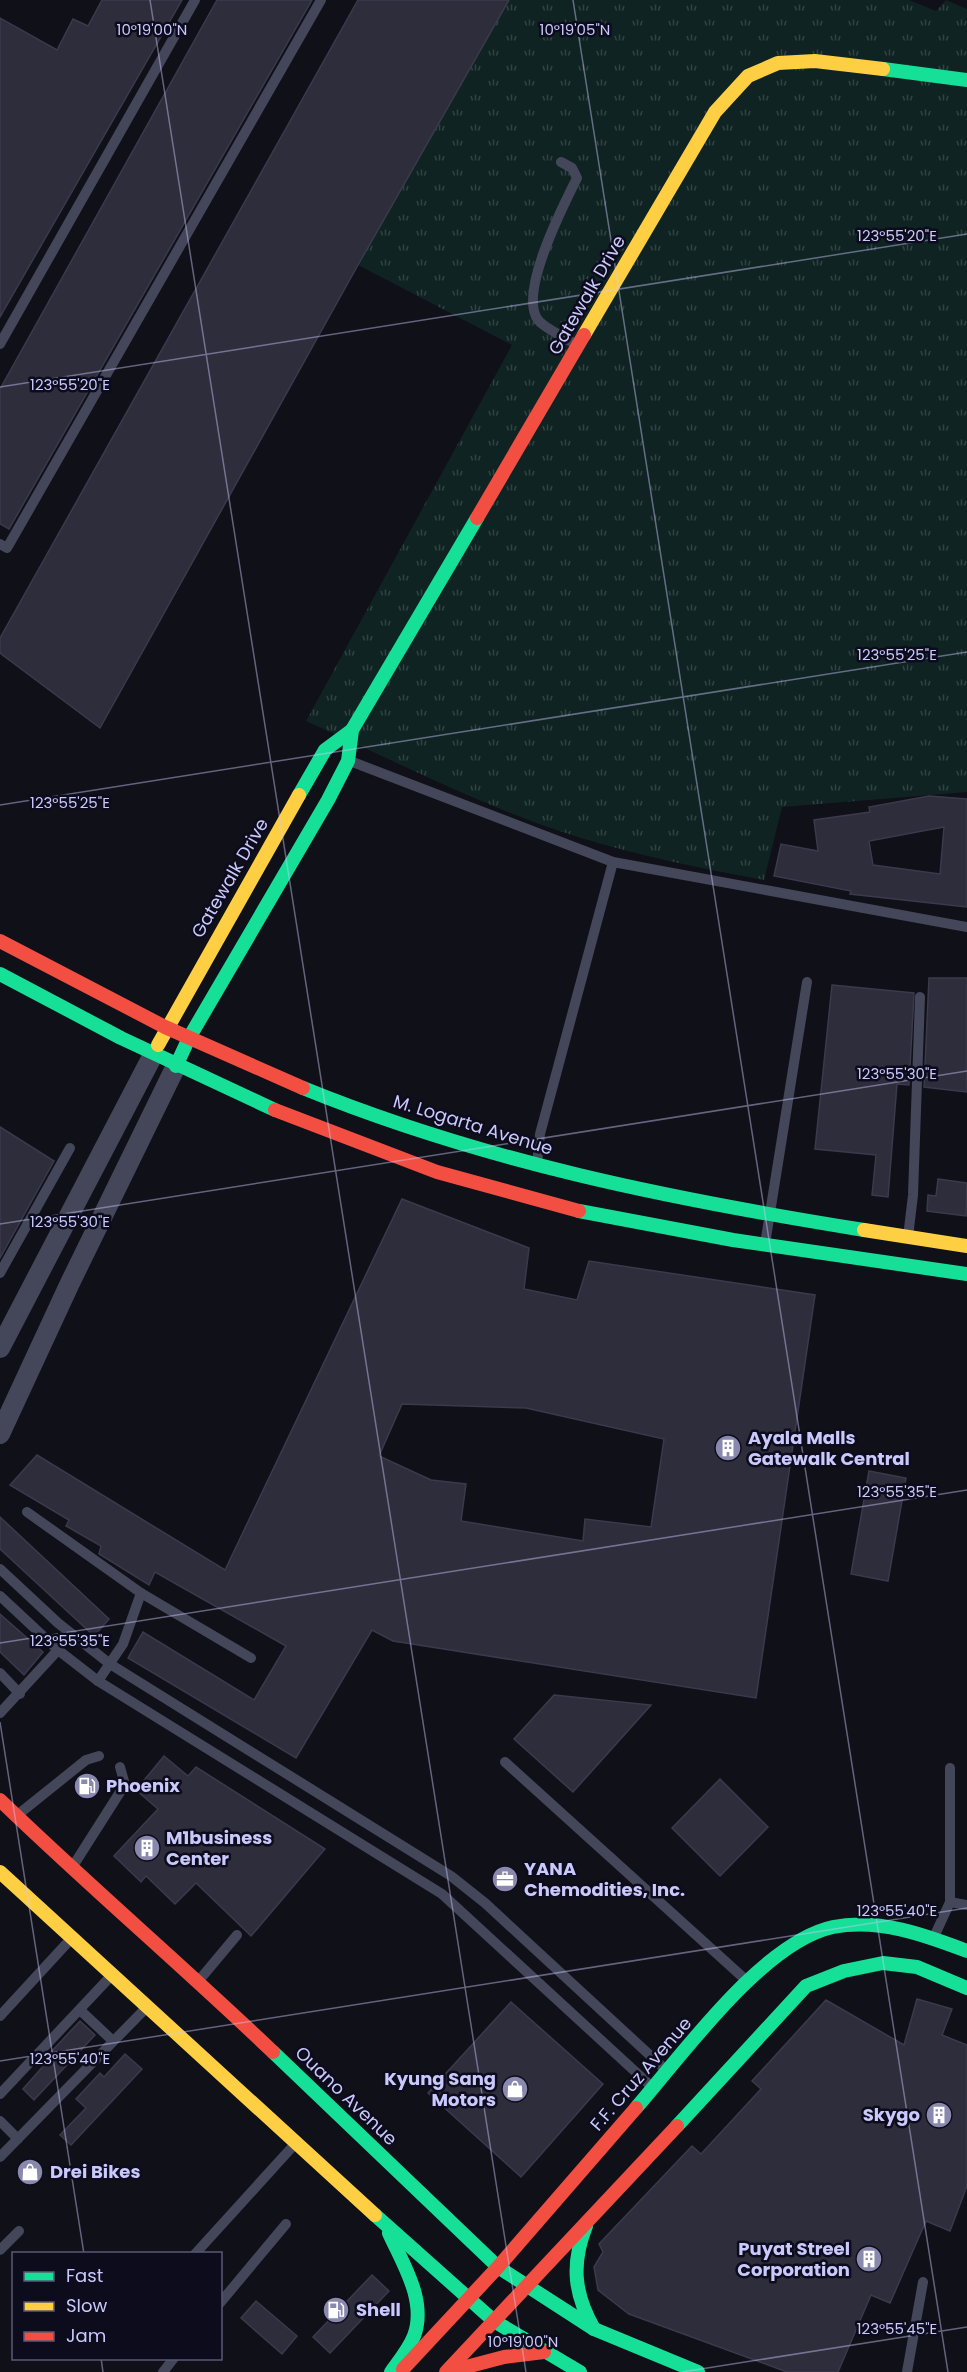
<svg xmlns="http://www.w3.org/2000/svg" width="967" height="2372" viewBox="0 0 967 2372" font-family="Poppins,sans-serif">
<defs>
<pattern id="grass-tufts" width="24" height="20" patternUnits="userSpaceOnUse" patternTransform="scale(1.5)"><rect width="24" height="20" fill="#0f2322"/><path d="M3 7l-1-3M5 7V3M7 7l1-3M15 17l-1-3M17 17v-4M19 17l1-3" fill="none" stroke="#314243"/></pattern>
</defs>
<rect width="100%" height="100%" fill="#101018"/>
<!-- grass -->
<path fill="url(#grass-tufts)" d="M509,0H909L936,11L946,0L967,9V792L782,807L764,880C701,868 639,856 578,837C485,808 395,761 306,721L512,345L358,265Z"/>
<!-- building -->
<g fill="#2d2d3c" stroke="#3b3a4d" stroke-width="1.5" fill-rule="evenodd">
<polygon points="102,0 182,0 0,317 0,18 57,50 73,19 88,26"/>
<polygon points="217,0 312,0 9,529 0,524 0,389"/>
<polygon points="358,0 509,0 358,265 100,728 0,653 0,638"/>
<path d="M929,796L967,799V907L850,894L851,891L774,876L781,844L818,851L814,820L870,812L869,807ZM944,827L940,874L873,865L869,841Z"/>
<polygon points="929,978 967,978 967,1092 924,1087"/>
<polygon points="832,985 914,993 909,1085 897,1084 888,1197 872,1195 876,1155 815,1149"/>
<polygon points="0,1127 54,1161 0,1258"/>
<polygon points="938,1179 967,1183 966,1216 927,1211 928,1195 936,1196"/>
<path d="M402,1199L529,1248L524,1289L577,1300L589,1261L815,1295L756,1698L393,1641L372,1630L296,1758L128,1658L143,1632L254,1700L286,1646L155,1572L149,1585L99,1554L101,1546L66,1526L69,1520L10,1485L37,1455L225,1570ZM402,1404L526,1408L664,1439L651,1527L585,1519L583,1541L461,1521L466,1484L431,1480L379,1456Z"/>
<polygon points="869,1471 906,1478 888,1581 851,1574"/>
<polygon points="0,1517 109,1619 94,1636 0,1549"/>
<polygon points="0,1614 43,1652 24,1675 0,1652"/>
<polygon points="554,1695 651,1705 573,1792 514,1739"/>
<polygon points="164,1756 188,1776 196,1767 325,1849 251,1936 196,1883 175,1904 146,1876 141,1882 114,1856 158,1809 136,1790"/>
<polygon points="720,1779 768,1827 720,1876 672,1828"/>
<polygon points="917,1999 952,2009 942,2035 967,2045 967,2186 950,2231 926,2221 890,2303 871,2295 838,2372 787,2372 629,2314 598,2290 594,2267 603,2252 599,2244 692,2146 701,2154 761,2089 752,2081 826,2000 904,2045"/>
<polygon points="511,2002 603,2084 521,2177 428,2093"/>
<polygon points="80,2021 95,2035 34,2100 23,2089 53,2055 50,2053"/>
<polygon points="125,2054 142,2069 71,2145 60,2135 86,2108 76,2099 100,2073 104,2077"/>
<polygon points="372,2275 389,2291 330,2353 313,2337"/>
<polygon points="256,2301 297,2336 282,2354 241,2318"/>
</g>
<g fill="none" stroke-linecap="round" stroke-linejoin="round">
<!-- lane -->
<g stroke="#444659" stroke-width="10">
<path d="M561,162L572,168L577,178C563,206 518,293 538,320C544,328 568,339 578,346"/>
<polyline points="0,344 195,0"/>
<polyline points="0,544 7,548 321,0"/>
<polyline points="350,761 613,862 967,927"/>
<polyline points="537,1164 540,1134 613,862"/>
<polyline points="908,1237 913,1195 920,997"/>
<polyline points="765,1244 807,982"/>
<polyline points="0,1273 70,1148"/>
<polyline points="27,1512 141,1593 251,1658"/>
<polyline points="0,1569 58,1623 110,1664 451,1876 485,1903 667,2071"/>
<polyline points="0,1596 58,1650 98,1681 442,1894 652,2087"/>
<polyline points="0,1673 20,1694"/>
<polyline points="98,1681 123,1644 141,1593"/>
<polyline points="0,1713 58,1650"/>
<polyline points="505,1762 747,1981"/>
<polyline points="20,1813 86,1760 99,1756"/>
<polyline points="73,1866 122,1789 124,1781 120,1767"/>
<polyline points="950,1902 950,1768"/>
<polyline points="934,1937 950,1902 967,1905"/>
<polyline points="201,1978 237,1935"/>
<polyline points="80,2010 113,2041"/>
<polyline points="0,2016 69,1941"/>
<polyline points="0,2094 111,1976"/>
<polyline points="0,2121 18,2139"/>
<polyline points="0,2157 145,2009"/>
<polyline points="0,2250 19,2231"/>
<polyline points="195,2254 294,2145"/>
<polyline points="220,2303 286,2224"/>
<polyline points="163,2372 174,2358"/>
<polyline points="907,2372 923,2282"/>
</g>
<!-- street -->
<g stroke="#444659" stroke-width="20">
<polyline points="0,1348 153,1055"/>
<polyline points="0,1434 70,1283 176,1066"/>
</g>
<!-- fast -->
<g stroke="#16e098" stroke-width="14">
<polyline points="883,69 967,80"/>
<polyline points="299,795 325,750 352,730"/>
<polyline points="0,974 121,1038 275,1110"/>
<polyline points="176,1066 189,1038 328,800 348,761 352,730 477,518"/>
<path d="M303,1088C485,1162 670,1199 864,1230"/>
<polyline points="579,1211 733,1240 967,1274"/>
<polyline points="273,2052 498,2267 594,2329 698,2372"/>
<path d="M636,2108C683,2054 763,1942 833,1927C879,1918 925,1935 967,1951"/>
<polyline points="677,2126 806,1986 844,1971 883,1963 917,1967 967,1988"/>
<polyline points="375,2215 494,2321 580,2372"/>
<path d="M586,2226C571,2264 574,2294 594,2329"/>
<path d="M389,2233C403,2264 427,2301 414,2336C409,2349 399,2361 391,2372"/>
</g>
<!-- slow -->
<g stroke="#ffcf43" stroke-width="14">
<polyline points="584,335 715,112 748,76 778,63 815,61 883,69"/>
<polyline points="158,1045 299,795"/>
<polyline points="864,1230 967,1246"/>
<polyline points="0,1872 375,2215"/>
</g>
<!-- jam -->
<g stroke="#f24e42" stroke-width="14">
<polyline points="477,518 584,335"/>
<polyline points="0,941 165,1027 303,1088"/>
<polyline points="275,1110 437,1172 579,1211"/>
<path d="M0,1800C89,1886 183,1966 273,2052"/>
<polyline points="403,2369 498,2267 636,2108"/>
<polyline points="446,2372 677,2126"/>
<polyline points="447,2372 504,2357 544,2352"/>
</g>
</g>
<!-- ticks -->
<path fill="none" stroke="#cac9fd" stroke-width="1.5" stroke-opacity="0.45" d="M150,0L526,2372M573,0L948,2372M0,387L967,234M0,805L967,652M0,1224L967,1071M0,1643L967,1490M0,1722L84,2254M0,2061L967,1908M101,2358L103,2372M682,2372L967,2327"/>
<!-- icons -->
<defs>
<symbol id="building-disc" viewBox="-11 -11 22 22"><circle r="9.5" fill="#8988ad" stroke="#0d0c1c"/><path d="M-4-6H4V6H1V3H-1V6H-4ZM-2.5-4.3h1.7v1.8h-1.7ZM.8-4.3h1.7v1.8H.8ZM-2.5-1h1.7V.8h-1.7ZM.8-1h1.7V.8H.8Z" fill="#fff"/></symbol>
<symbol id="fuel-disc" viewBox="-11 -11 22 22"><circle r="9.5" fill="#8988ad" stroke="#0d0c1c"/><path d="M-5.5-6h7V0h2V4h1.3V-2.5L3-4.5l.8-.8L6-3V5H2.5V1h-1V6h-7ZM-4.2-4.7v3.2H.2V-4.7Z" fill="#fff"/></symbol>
<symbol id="office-disc" viewBox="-11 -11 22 22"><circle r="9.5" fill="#8988ad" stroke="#0d0c1c"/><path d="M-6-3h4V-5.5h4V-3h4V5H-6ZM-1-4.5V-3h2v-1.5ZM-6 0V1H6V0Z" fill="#fff"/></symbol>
<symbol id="shop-disc" viewBox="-11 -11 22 22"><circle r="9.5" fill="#8988ad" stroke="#0d0c1c"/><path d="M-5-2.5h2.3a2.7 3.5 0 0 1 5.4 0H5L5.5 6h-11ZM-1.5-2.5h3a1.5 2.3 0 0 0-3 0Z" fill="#fff"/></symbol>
</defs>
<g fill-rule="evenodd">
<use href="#building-disc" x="713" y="1433" width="30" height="30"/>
<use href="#fuel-disc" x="72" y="1771" width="30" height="30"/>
<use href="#building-disc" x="132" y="1833" width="30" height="30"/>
<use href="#office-disc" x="490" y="1864" width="30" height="30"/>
<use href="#shop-disc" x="500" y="2074" width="30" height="30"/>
<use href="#building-disc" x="924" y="2100" width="30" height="30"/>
<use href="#shop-disc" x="15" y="2157" width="30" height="30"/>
<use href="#building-disc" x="854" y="2244" width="30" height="30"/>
<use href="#fuel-disc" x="321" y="2295" width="30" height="30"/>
</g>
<g text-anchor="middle" stroke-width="5" stroke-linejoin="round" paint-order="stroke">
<!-- street labels -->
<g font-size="18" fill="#cac9fd" stroke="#0d0c1c">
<text transform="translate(587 295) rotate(-60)" y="6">Gatewalk Drive</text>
<text transform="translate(230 878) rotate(-60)" y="6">Gatewalk Drive</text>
<text transform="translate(473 1125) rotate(17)" y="6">M. Logarta Avenue</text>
<text transform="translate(641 2074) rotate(-49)" y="6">F.F. Cruz Avenue</text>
<text transform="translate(346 2096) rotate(44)" y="6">Ouano Avenue</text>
</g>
<!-- poi labels -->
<g font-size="18" font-weight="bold" fill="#cac9fd" stroke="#0d0c1c" text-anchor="start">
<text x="748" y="1444">Ayala Malls<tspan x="748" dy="21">Gatewalk Central</tspan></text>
<text x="106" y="1792">Phoenix</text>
<text x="166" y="1844">M1business<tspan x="166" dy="21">Center</tspan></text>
<text x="524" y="1875">YANA<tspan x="524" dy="21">Chemodities, Inc.</tspan></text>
<text x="496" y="2085" text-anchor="end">Kyung Sang<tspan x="496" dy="21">Motors</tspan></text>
<text x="920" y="2121" text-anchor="end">Skygo</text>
<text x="50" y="2178">Drei Bikes</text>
<text x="850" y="2255" text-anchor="end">Puyat Streel<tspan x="850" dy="21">Corporation</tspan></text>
<text x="356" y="2316">Shell</text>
</g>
</g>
<g font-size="15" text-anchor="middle" fill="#cac9fd" stroke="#0d0c1c" stroke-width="5" stroke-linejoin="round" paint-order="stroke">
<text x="152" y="35">10°19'00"N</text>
<text x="575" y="35">10°19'05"N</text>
<text x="897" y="241">123°55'20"E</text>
<text x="70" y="390">123°55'20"E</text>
<text x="897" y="660">123°55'25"E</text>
<text x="70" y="808">123°55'25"E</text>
<text x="897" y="1079">123°55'30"E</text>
<text x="70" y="1227">123°55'30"E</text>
<text x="897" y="1497">123°55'35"E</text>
<text x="70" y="1646">123°55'35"E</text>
<text x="897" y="1916">123°55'40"E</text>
<text x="70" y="2064">123°55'40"E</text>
<text x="897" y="2334">123°55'45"E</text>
<text x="523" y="2347">10°19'00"N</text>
</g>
<!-- legend -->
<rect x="12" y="2252" width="210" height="108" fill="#0d0c1c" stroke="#595876" stroke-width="1.5"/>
<rect x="24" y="2272" width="30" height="9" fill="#16e098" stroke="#595876" stroke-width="1.5"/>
<text x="66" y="2282" font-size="18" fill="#cac9fd">Fast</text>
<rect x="24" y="2302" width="30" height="9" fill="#ffcf43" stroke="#595876" stroke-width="1.5"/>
<text x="66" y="2312" font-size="18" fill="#cac9fd">Slow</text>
<rect x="24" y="2332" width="30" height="9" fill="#f24e42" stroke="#595876" stroke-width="1.5"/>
<text x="66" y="2342" font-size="18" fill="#cac9fd">Jam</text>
</svg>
